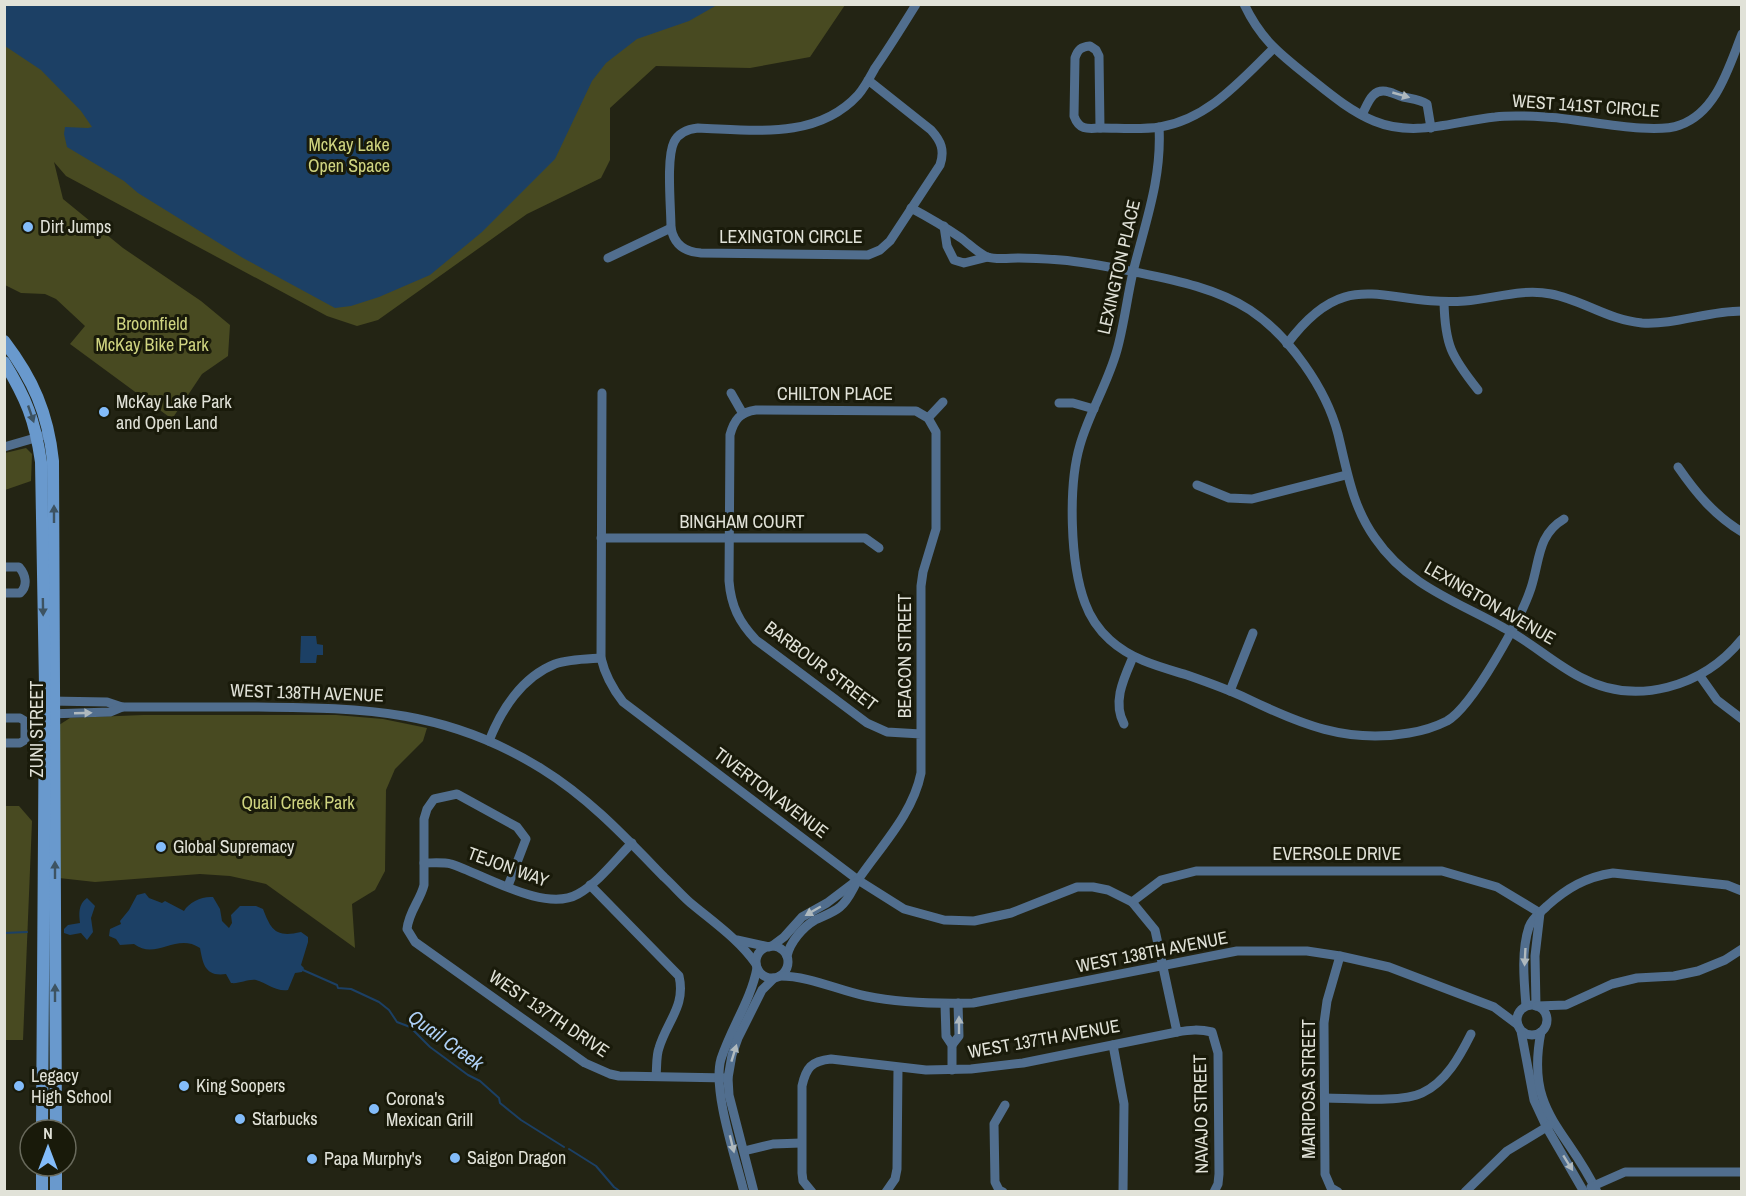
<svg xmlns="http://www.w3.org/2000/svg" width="1746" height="1196" viewBox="0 0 1746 1196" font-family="'Archivo Narrow',sans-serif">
<rect width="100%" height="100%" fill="#232414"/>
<!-- green -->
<g fill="#484a21">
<polygon points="5,5 845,5 810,57 750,68 656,66 610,108 610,160 601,178 527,214 378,320 357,326 327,316 66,176 54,162 63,199 123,248 201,301 230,325 228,356 202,374 172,419 70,344 85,326 56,299 45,294 21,293 5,285"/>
<polygon points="26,448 32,454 31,481 5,490 5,453"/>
<polygon points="143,715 336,715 383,719 427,728 423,741 395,769 386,790 385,871 375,890 352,904 355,948 266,884 230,876 200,874 95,882 59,878 59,725 70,718"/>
<polygon points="5,806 19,806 32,821 23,1040 5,1040"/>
</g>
<!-- water -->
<g fill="#1c4065">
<polygon points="4,5 5,4 717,5 689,21 637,39 606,63 592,81 555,159 482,232 430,275 379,297 351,306 335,308 243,258 138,193 124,181 67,147 64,134 65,127 88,128 92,127 81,111 41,70 5,46"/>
<polygon points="301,636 316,636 317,644 323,645 323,655 317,655 316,663 300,663"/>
<path d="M145,893L149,898L162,903L165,901L184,911C189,902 202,896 213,897L220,909L222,921L229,928L232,923L231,915L240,906H256L263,909C271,930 276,938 301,932L308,937V942L301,965L304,968L302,972L295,973L288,990C276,992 267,983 256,980C247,979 240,984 231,983L226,974C205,977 203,964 200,948C176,932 156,961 134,944L120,945L116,939L109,936L110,929L121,924L120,921L129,910L137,895Z"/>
<path d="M87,898L95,906L91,918L93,932L87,940L81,933L70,935L64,933V929L68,925L80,923C79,914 78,904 87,898Z"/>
</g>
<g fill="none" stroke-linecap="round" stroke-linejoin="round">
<!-- stream -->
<g stroke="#1c4065" stroke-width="2">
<polyline points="4,933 27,932"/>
<polyline points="303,970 337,985 338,988 351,989 379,1002 389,1010 397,1022 410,1027 430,1047 468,1075 480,1081 499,1098 500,1103 521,1120 564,1147"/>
<polyline points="569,1149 596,1166 614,1187 621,1192"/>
</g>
<!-- minor -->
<g stroke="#516e8e" stroke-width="9">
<path d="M1244,4C1261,40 1280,54 1310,78C1330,94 1350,111 1374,121C1415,138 1454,121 1495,117C1511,115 1529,116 1545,117C1579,118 1652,136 1680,125C1717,112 1729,66 1742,34"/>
<path d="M1090,46L1096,50L1099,56L1100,128C1087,129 1079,130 1074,116L1075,58C1078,49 1081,47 1090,46Z"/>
<path d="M868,80L931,130C941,141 945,150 940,165L890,241L880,250L868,255L701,253C684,252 674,244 671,228C671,208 666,158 674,142C679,132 688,129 698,128C753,130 817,140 858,95C865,87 870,77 875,68C889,48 902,27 915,6L916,4"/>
<path d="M1362,115C1368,103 1372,87 1389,92C1394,93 1398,96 1403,97C1412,99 1419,99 1427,104L1431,128"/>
<path d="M1159,127C1162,179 1145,223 1133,272C1127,298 1124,325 1117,350C1108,383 1089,413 1080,445C1068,486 1070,563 1085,603C1090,617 1099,630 1110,640C1132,660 1160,667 1187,675C1207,682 1227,689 1246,698C1300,724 1347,744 1409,733C1422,731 1435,727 1447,721C1473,706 1521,618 1531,588C1540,561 1537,535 1564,519"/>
<path d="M1100,128C1119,128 1141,130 1160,127C1208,119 1240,81 1273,49"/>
<path d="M911,208C928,217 945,227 961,238C969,244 978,253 987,257C996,260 1010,258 1019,258C1033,258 1047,259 1061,260C1086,262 1110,267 1135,272C1174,280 1216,288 1250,310C1289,336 1326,388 1338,434C1347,470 1352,506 1375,538C1408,586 1456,601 1504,628C1531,642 1553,663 1580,677C1636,707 1703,687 1742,639"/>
<polyline points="944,226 947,246 954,260 964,263 988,257"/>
<polyline points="608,258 671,228"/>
<path d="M1444,302C1445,345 1451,356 1478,390"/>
<path d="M1287,344C1348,262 1384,307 1465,301C1493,299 1522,288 1551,294C1583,300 1608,320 1642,323C1675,325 1708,311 1742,311"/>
<path d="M602,393L601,658C605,675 612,688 623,702L858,880L904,909L944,920L974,921L1011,913L1077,887H1093L1108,890L1132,902L1155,930L1177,1032C1190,1030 1199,1029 1212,1032L1218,1053L1219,1174L1218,1184L1214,1192"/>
<polyline points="731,393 743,414"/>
<polyline points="1059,403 1073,403 1094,409"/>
<polyline points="928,418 943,402"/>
<polyline points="4,447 42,436"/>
<path d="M1678,467C1696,493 1714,515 1742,532"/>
<polyline points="1197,485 1229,498 1252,499 1346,475"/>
<polyline points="601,538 865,538 879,548"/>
<path d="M4,567H19C26,575 28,586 20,593H4"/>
<polyline points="1700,676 1717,700 1742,719"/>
<polyline points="1230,691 1253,633"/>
<path d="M50,701L107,702L122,707C168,707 213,707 258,707C366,708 448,710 542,769C589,798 626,838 664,877C674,886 683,897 693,905C716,924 739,940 756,964"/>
<polyline points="48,714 110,712 122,707"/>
<polyline points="4,718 20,718 25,721 25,740 20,743 4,743"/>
<path d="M1124,724C1112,702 1124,678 1133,657"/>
<path d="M489,741C501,710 522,677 555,664C569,659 586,659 601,658"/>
<path d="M424,863C433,863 443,862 451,864C485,875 545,913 578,894C599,882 615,860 632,843"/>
<path d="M590,885L679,976C686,1006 667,1021 659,1048C656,1056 657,1067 656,1076"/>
<path d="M508,886L526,839L517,827L457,794L434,799L427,809L424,819V885C420,901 409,911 407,929L415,942L585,1063L610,1074L619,1076L728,1078"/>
<polyline points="1132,902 1161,880 1196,871 1442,871 1497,887 1540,913"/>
<polyline points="737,940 769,947"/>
<polyline points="772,946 784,937 802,917 827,903 856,881"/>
<circle cx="772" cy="962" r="16"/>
<path d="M787,956C790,942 803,927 815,920C823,916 833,913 840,907C850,899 853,887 860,877C883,844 913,813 921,773V586L923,572L936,529V432L928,418L916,411L756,410C740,412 734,420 730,435L729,581C731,606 739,622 756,640L867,723L887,732L921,734"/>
<path d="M780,976C810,976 837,990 866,996C901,1003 937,1004 973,1003L1237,951H1307L1340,956L1389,967L1494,1007L1518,1025"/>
<polyline points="945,1004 946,1036 952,1045 952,1070"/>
<circle cx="1532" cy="1020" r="15"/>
<path d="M1526,1006C1524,981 1521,951 1529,927C1532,918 1541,912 1547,906C1567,888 1586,877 1613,873L1727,885L1742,891"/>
<polyline points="1536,1006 1535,956 1540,913"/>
<polyline points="1537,1006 1566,1005 1612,984 1637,978 1674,976 1698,971 1725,960 1742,949"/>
<polyline points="1521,1031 1534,1100 1547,1128 1584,1192"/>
<path d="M1541,1032C1525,1113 1567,1128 1597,1192"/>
<polyline points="952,1045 959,1036 958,1003"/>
<polyline points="1113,1045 1124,1104 1123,1192"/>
<path d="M1325,1098C1349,1098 1401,1103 1422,1093C1446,1082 1460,1056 1471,1034"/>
<polyline points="744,1151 773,1144 801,1143"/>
<polyline points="1591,1187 1625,1172 1742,1172"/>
<path d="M744,1192C736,1159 712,1090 721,1059C731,1028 751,1000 757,968"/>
<polyline points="754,1192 729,1095 728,1078 732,1055 738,1038 762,990 774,978"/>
<path d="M812,1192L803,1181L802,1173V1086C806,1068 811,1061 831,1059L926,1070L971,1069L1023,1063L1177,1032"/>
<polyline points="886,1192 895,1179 897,1169 898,1068"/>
<polyline points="1003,1192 999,1190 995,1182 994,1124 1005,1105"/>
<polyline points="1338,1192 1331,1188 1325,1174 1324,1023 1327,1001 1340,956"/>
<polyline points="1465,1192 1507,1151 1550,1125"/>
</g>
<!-- secondary -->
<g stroke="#6999cd" stroke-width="12">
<path d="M4,341C33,379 48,413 53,461L56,1130"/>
<path d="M4,362C26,398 35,420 41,462L45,686L42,1130"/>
<polyline points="42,1166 42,1192"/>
<polyline points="56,1192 56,1166"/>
</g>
</g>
<!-- one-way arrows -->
<defs><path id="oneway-solid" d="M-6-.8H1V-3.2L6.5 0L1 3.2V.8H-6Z" transform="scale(1.5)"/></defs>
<g fill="#afb9be">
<use href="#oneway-solid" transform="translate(1401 95) rotate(16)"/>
<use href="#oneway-solid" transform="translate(83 713) rotate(-2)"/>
<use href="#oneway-solid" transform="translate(813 911) rotate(150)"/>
<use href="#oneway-solid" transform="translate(1525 957) rotate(93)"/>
<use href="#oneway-solid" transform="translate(959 1025) rotate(-90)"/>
<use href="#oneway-solid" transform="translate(734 1053) rotate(-73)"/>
<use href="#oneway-solid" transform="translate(732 1144) rotate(76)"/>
<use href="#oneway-solid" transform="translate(1568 1163) rotate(58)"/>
</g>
<g fill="#3d5362">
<use href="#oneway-solid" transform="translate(31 414) rotate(71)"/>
<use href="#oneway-solid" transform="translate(54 514) rotate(-90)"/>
<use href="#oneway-solid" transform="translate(43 607) rotate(89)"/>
<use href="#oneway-solid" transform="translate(55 870) rotate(-90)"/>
<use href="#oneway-solid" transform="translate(55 993) rotate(-90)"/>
</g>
<!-- markers -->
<g fill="#83bcfa" stroke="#191a0a" stroke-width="2">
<circle cx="28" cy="227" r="6"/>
<circle cx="104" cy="412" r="6"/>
<circle cx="161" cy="847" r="6"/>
<circle cx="19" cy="1086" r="6"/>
<circle cx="184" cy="1086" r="6"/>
<circle cx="374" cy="1109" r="6"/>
<circle cx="240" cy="1119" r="6"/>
<circle cx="455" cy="1158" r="6"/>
<circle cx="312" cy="1159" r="6"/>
</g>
<g text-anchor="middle" stroke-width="6" stroke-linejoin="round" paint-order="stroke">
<!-- street labels -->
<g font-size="18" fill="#e1e2d8" stroke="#191a0a">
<text transform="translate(1586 106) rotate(4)" y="6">WEST 141ST CIRCLE</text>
<text x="791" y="243">LEXINGTON CIRCLE</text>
<text transform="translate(1119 267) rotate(-77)" y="6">LEXINGTON PLACE</text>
<text x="835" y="400">CHILTON PLACE</text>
<text x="742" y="528">BINGHAM COURT</text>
<text transform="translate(1490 603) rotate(30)" y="6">LEXINGTON AVENUE</text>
<text transform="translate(905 656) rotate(-90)" y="6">BEACON STREET</text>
<text transform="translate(821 666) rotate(37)" y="6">BARBOUR STREET</text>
<text transform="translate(307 693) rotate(2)" y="6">WEST 138TH AVENUE</text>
<text transform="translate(37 729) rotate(-90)" y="6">ZUNI STREET</text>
<text transform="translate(771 793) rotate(37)" y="6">TIVERTON AVENUE</text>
<text x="1337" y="860">EVERSOLE DRIVE</text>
<text transform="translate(508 867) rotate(20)" y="6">TEJON WAY</text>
<text transform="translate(1152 952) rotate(-11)" y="6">WEST 138TH AVENUE</text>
<text transform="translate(549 1014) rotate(34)" y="6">WEST 137TH DRIVE</text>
<text transform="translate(1044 1039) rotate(-10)" y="6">WEST 137TH AVENUE</text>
<text transform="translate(1309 1089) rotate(-90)" y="6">MARIPOSA STREET</text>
<text transform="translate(1201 1114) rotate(-91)" y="6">NAVAJO STREET</text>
</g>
<!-- park labels -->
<g font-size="18" fill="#cfd480" stroke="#191a0a">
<text x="349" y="151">McKay Lake<tspan x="349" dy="21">Open Space</tspan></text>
<text x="152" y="330">Broomfield<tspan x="152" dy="21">McKay Bike Park</tspan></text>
<text x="298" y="809">Quail Creek Park</text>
</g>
<!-- poi labels -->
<g font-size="18" fill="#e1e2d8" stroke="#191a0a" text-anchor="start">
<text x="40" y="233">Dirt Jumps</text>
<text x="116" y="408">McKay Lake Park<tspan x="116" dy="21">and Open Land</tspan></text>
<text x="173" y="853">Global Supremacy</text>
<text x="31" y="1082">Legacy<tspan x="31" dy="21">High School</tspan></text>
<text x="196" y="1092">King Soopers</text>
<text x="386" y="1105">Corona's<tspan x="386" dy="21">Mexican Grill</tspan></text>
<text x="252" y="1125">Starbucks</text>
<text x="467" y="1164">Saigon Dragon</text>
<text x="324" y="1165">Papa Murphy's</text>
</g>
<!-- water labels -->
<g font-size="20" font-style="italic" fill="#afd1f7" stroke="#191a0a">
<text transform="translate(446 1040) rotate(36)" y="7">Quail Creek</text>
</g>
</g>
<!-- border -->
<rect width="1746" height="1196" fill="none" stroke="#e1e2d8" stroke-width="12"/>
<!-- north arrow -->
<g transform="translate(48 1148)"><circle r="28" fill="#191a0a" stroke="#696a5c" stroke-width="1.5"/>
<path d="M0-4.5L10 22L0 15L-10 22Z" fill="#83bcfa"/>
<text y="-9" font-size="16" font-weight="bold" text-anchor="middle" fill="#e1e2d8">N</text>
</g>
</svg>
